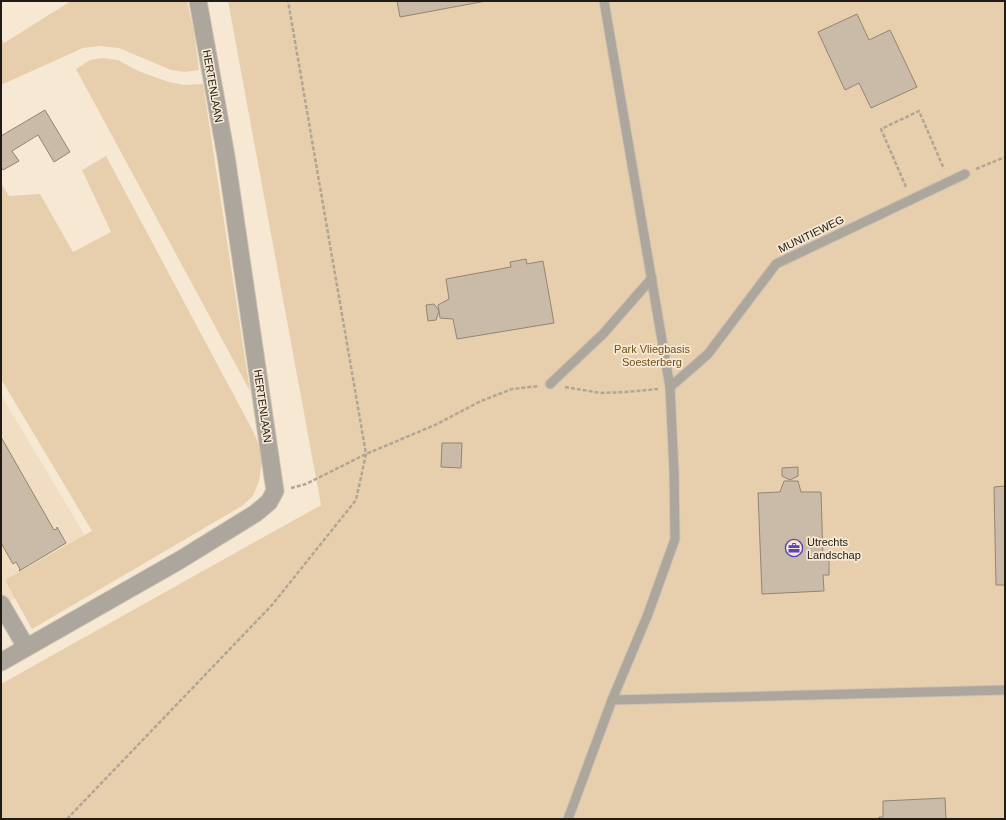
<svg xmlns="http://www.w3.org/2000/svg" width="1006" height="820" viewBox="0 0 1006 820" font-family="Arial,sans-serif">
<rect width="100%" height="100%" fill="#f6e8d3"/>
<!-- built -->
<polygon fill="#f0ddc2" points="1,395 96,554 1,606"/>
<!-- green -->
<g fill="#e7cfad">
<polygon points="71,1 187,1 194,33 199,70 185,72 171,70 119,48 100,46 83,48 1,85 1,38 4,43"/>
<polygon points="228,1 1005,1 1005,819 1,819 1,684 321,505"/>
<polygon points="102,58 118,60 138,71 169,82 184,85 203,84 250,391 76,69 90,60"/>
<polygon points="106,156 253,431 259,445 262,461 259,481 253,496 242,506 32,629 5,580 92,531 1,379 1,183 9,196 40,194 73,252 111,232 82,170"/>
</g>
<!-- building -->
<g fill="#c9bba7" stroke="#928572">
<polygon points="397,1 486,1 400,17"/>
<polygon points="857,14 869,40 890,30 917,87 871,108 859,83 845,90 818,32"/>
<polygon points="45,110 70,152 54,162 38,135 12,151 19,161 3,170 1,167 1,136"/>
<polygon points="526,259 527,264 543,261 554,323 457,339 453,319 440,318 438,305 449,299 446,279 511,267 510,262"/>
<polygon points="434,304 439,311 436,320 428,321 426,305"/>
<polygon points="1,437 54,530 57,529 57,527 66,543 19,571 20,569 16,562 13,564 1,543"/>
<polygon points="442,443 462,443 461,468 441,467"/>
<polygon points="798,467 798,476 790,480 782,476 782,468"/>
<polygon points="784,481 798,481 801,492 821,492 823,558 829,558 829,575 823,575 824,591 762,594 758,493 780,492"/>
<polygon points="1005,486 1005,585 996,585 994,487"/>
<polygon points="945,798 946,819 879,819 879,817 883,817 883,801"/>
</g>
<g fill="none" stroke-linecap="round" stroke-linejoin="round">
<defs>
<g id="service">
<polyline points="550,384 603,334 652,278"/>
<polyline points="670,387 708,354 776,264 965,174"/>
<polyline points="612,700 1005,690"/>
<polyline points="568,819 612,700 648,614 675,539 674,472 670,387 604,1"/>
</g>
<g id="minor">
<polyline points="1,604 26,647"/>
<polyline points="1,662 180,560 256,513 269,502 275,491 226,156 198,1"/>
</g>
</defs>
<!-- service casing -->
<use href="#service" stroke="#cfc3b1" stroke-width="11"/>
<!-- minor casing -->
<use href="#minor" stroke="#cfc3b1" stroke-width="19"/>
<!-- path -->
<g stroke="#b1a696" stroke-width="2.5" stroke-dasharray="4 2" stroke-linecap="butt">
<polyline points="976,169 1005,157"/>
<polyline points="906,187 881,129 919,111 944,169"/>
<polyline points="565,387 601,393 626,392 658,389"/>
<polyline points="291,488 306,484 366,454 435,425 481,401 512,389 539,386"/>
<polyline points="67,819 272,605 356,500 366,454 288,1"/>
</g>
<!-- service -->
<use href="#service" stroke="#aca69d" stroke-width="9"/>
<!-- minor -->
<use href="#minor" stroke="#aca69d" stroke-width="17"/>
</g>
<!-- icons -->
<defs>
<symbol id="office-ring" viewBox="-11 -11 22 22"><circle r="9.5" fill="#f6e8d3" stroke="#5b42ba" stroke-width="1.5"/><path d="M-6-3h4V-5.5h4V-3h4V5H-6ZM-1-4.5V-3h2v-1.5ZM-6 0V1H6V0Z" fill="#5b42ba"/></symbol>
</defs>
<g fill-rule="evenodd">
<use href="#office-ring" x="784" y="538" width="20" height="20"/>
</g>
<g text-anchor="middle" stroke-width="3.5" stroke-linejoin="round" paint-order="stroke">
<!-- street labels -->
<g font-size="11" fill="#201b14" stroke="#f6e8d3">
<text transform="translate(213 86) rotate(80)" y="4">HERTENLAAN</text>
<text transform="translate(811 234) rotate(-26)" y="4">MUNITIEWEG</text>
<text transform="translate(263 406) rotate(82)" y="4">HERTENLAAN</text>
</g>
<!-- park labels -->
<g font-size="11" fill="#70511e" stroke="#f6e8d3">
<text x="652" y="353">Park Vliegbasis<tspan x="652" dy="13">Soesterberg</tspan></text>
</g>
<!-- poi labels -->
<g font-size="11" fill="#201b14" stroke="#f6e8d3" text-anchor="start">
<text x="807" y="546">Utrechts<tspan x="807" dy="13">Landschap</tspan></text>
</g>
</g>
<!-- border -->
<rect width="1006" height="820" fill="none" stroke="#201b14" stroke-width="4"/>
</svg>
